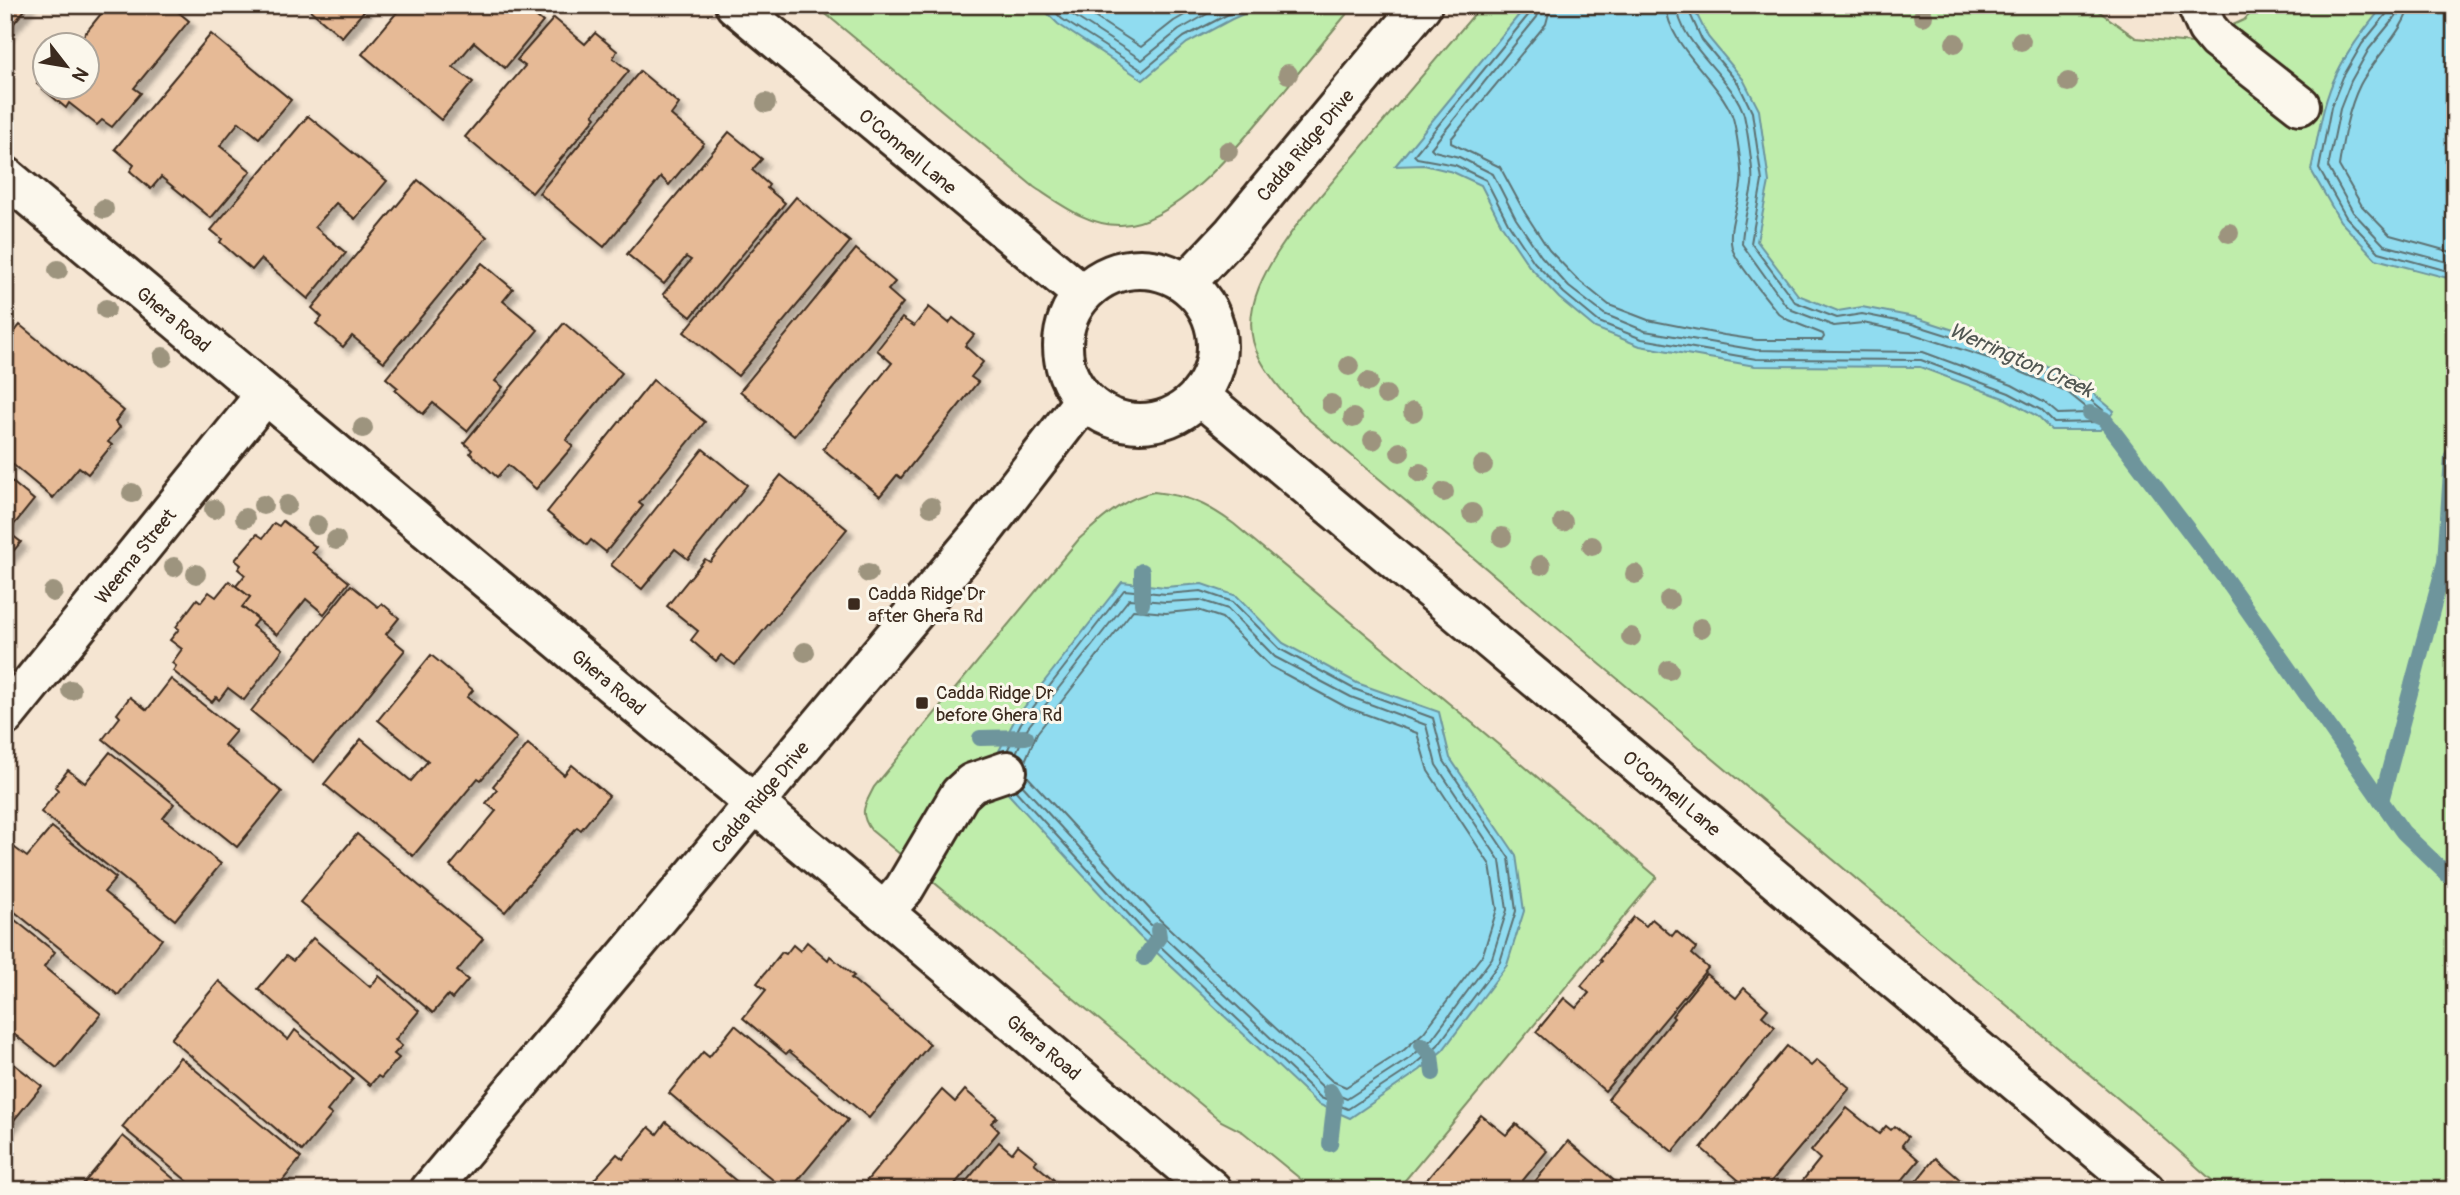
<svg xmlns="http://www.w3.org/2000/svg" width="2460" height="1195" viewBox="0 0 2460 1195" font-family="Pangolin,sans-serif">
<defs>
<filter id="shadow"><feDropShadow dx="6" dy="6" stdDeviation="2" flood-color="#0004"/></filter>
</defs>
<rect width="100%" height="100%" fill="#f5e5d2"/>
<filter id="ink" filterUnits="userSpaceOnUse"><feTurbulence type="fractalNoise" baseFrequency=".0143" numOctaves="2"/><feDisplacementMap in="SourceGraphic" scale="14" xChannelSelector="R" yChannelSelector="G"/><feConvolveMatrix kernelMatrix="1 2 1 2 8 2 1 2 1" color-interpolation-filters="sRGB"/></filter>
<g filter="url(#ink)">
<!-- green -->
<g fill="#bfedab" stroke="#7d8c64" stroke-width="2">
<path d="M815,5H1354C1330,34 1306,63 1283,92C1247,135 1180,224 1121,225C1088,226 1060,204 1034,187Z"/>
<path d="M1482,5H2090L2136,38L2193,43L2244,20L2259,5H2455V1190H2223L2146,1122L1308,419C1291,401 1272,381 1260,359C1232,308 1276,254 1304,215Z"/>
<path d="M1154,492C1189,496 1207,504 1234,524L1657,877L1397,1190H1314L1243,1132L1221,1121L871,830C858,812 865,805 874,787L1079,539C1102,519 1123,498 1154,492Z"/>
</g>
<!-- water -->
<g fill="#90dcf0" stroke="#6e959c" stroke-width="2">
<polygon points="1039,5 1264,5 1232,19 1187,43 1143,80 1058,24"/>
<polygon points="1527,5 1692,5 1708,37 1743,79 1759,110 1769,182 1757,241 1798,295 1838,311 1862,307 1914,317 1993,343 2075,378 2114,411 2100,430 2051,430 2037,416 2006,399 1920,367 1755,366 1640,346 1595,328 1559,298 1529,266 1502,226 1481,185 1453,172 1424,165 1395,166"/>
<path d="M2384,5H2455V280L2376,259L2340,221L2311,170C2318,138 2322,103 2337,73C2349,48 2367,27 2384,5Z"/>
<polygon points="1122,582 1165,587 1202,584 1237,596 1283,643 1357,683 1439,712 1450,758 1516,855 1524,911 1507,965 1443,1050 1420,1070 1350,1118 1318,1104 1138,935 1001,786 997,755 1015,719"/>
</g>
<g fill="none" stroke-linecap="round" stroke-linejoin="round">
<!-- shore -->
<g stroke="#5d7172" stroke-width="2">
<polyline points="1049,5 1062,19 1143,71 1184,37 1246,5"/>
<polyline points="1061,5 1068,12 1142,60 1179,30 1223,5"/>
<polyline points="1076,5 1141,47 1174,21 1202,5"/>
<polyline points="1532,5 1530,13 1414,155 1417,158 1455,165 1486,180 1508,223 1534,262 1564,293 1599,322 1642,339 1756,359 1921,360 2009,393 2041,410 2054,423 2097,422 2103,414 2103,410 2071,384 1991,349 1912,324 1862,314 1837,318 1795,302 1751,243 1762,181 1752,112 1738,83 1702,40 1686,5"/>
<path d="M1541,5L1537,17L1431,148L1434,151L1459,157L1493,174L1516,219L1541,256L1569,287L1604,314L1645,331L1756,350L1923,352L2012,385L2045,403L2058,414L2087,413V408L2066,391L1988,358L1910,333L1863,323L1834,326L1792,310L1785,304L1742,244C1742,225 1749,205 1752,185C1754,172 1747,129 1744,115C1733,77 1679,45 1677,5"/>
<path d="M1551,5L1546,24L1451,139V143L1500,167L1525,213L1549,250L1577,279L1609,305L1648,320L1724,335L1757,340H1822L1824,337L1823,334L1788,320L1779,314C1768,300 1736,263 1732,248C1727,229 1739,204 1741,184C1743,173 1736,126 1732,115C1717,78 1668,46 1666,5"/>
<polyline points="2389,5 2388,12 2362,44 2343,77 2331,107 2319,169 2346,217 2379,252 2455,273"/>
<polyline points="2398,5 2396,16 2369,49 2351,81 2340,109 2328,167 2353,212 2384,245 2455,264"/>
<path d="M2409,5C2408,26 2371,62 2360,85C2348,109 2343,139 2339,166L2362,206L2390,235L2455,253"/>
<polyline points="1007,751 1021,723 1124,590 1166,594 1201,591 1233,602 1280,649 1354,689 1433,718 1444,761 1509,858 1516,911 1500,962 1438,1045 1415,1065 1348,1109 1321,1098 1142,929 1015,790"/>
<polyline points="1016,753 1028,727 1129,599 1166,602 1200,600 1228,609 1275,657 1351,697 1426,725 1436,765 1500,861 1507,910 1492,958 1432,1039 1410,1058 1347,1099 1326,1090 1149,923 1022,785"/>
<polyline points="1025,761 1037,733 1133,610 1166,613 1198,610 1222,618 1270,666 1346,707 1417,733 1428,771 1490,865 1497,909 1483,954 1424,1032 1404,1050 1346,1087 1332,1081 1156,916 1027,776"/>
</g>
<!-- stream -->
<g stroke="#6e959c" stroke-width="16">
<polyline points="2090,413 2104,419 2227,581 2403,832 2455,882"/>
<polyline points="1142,604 1142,571"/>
<polyline points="980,738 1026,737"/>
<polyline points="2381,801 2445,562 2452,456"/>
<polyline points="1144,958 1159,937 1158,930"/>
<polyline points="1422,1045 1431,1055 1433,1073"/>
<polyline points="1330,1144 1335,1100 1330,1091"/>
</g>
</g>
<!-- building -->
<g fill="#e6ba96" stroke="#3b2a1e" stroke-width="2" filter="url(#shadow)">
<polygon points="5,5 29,5 5,34"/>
<polygon points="108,5 170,5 189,21 134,88 141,93 112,127 102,120 97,125 69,103 66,108 37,84 46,73 46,88 88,88 88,46 75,46"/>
<polygon points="304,5 369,5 342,37"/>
<polygon points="403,5 522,5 543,22 505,68 474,42 453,67 473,82 441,120 362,54"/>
<polygon points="554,18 585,44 595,33 617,51 613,58 629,71 593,114 596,117 532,193 465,137 525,66 517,60"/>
<polygon points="211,34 291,100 259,138 239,122 220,146 251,171 211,218 161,177 151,189 130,171 134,165 115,149"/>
<polygon points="640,71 679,104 671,115 704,143 669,185 661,177 604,247 539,193"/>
<polygon points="308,116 387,181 355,219 336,203 315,227 346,253 308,299 261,259 252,270 220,242 222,239 211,230"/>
<polygon points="729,132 762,159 752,170 769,185 767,188 785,203 691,317 663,294 691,260 686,257 664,284 627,254"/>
<polygon points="418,180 487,237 384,362 352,336 343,347 316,324 322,317 312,308"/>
<polygon points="796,197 850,242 738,376 684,332"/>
<polygon points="856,249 895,282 888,290 903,303 794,436 740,391"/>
<polygon points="482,263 513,289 503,301 538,330 495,381 503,387 467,431 433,403 423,414 395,390 398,388 386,378"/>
<polygon points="929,307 949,323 953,318 974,335 965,346 983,362 971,377 978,382 901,478 897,475 880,496 823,449 892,363 877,350 902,318 914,326"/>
<polygon points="564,323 622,373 566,440 573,446 536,489 508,465 497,477 470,453 472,450 464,443"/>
<polygon points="20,325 124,411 115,422 120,427 108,442 112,445 88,474 79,467 53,498 5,458 5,343"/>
<polygon points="653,380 705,422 639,503 643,506 606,552 591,540 587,545 547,512"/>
<polygon points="703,449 747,485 688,559 675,549 642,589 611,565"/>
<polygon points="781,475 847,529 735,665 721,655 716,661 691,640 698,631 667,606 705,559 710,562"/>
<polygon points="5,476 34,500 8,532 21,542 5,561"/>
<polygon points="283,521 316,547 312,552 349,582 324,614 306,599 277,635 242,607 250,597 236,586 245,575 238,569 241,565 235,560 257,534 263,538 274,523 279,526"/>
<polygon points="229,581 250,597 242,607 258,619 252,626 283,649 244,700 228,688 219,700 216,697 212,702 173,671 176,666 172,663 182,649 170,640 179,629 176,627 197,599 201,602 209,592 216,597"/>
<polygon points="351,585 378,607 382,603 399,618 386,634 405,650 314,762 251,711"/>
<polygon points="431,655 473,690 467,697 517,738 481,780 478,778 413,856 324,784 361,739 411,781 428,761 378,720"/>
<polygon points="171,679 236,731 224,745 282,792 237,847 103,739 120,717 117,714 130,697 147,710"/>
<polygon points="528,744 564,775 572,765 609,796 581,830 577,827 505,912 450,866 496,811 486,803 497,790 493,786"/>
<polygon points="110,752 174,804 163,818 221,864 175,920 41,812 58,790 55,787 68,770 85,783"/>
<polygon points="52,827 116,878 104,892 162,939 118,995 5,904 5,851 11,845 27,857"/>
<polygon points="357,834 483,939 457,971 468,980 452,999 448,995 433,1013 300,902"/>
<polygon points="5,912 55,952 44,967 101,1014 57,1068 5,1027"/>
<polygon points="1634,917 1646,926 1652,919 1672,936 1676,931 1696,948 1692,954 1708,968 1605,1091 1536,1032 1564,998 1576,1008 1589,993 1581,986 1602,961 1600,959"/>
<polygon points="313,938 370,987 379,976 419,1011 395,1040 402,1046 394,1054 399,1058 381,1078 378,1076 370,1085 258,989 286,956 293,961"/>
<polygon points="807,942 828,960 830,956 854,976 851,978 930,1044 869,1118 789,1051 786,1054 743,1018 766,990 757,983 782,952 786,954 793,945 800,951"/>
<polygon points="1706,974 1736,998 1744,988 1768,1009 1762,1016 1775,1027 1673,1152 1608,1099 1674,1018 1672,1016"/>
<polygon points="219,981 288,1040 295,1030 353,1079 327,1111 332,1115 302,1151 171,1039"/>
<polygon points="735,1025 848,1120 790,1190 785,1190 669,1093 703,1052 709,1057"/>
<polygon points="1787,1046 1811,1066 1817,1060 1850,1088 1764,1190 1750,1190 1701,1148"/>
<polygon points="5,1057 42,1086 5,1131"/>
<polygon points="180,1057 301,1158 275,1190 198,1190 122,1127"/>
<polygon points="942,1090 955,1102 965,1090 997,1117 991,1123 999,1131 950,1190 859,1190"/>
<polygon points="1847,1108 1879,1134 1886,1126 1891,1130 1895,1126 1908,1137 1902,1145 1919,1160 1894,1190 1795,1190 1820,1159 1811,1151"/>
<polygon points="1481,1115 1506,1135 1516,1124 1547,1151 1515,1190 1418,1190"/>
<polygon points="666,1122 747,1190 600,1190 591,1183 617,1154 623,1159 649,1127 657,1134"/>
<polygon points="123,1136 187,1190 78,1190"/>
<polygon points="1568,1141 1625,1190 1528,1190"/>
<polygon points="999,1142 1012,1153 1018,1145 1037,1160 1034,1163 1054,1180 1046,1190 959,1190"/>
<polygon points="1935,1158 1971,1189 1970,1190 1909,1190"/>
<polygon points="1073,1182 1083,1190 1066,1190"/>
</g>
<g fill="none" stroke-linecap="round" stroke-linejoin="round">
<defs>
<g id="minor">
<polyline points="735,5 1082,294"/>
<polyline points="2197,5 2207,28 2217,40 2300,105"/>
<polyline points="5,176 884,912 1212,1190"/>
<circle cx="1140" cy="346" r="77"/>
<polyline points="1186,283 1233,233 1422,5"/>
<polyline points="1200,396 2145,1190"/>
<polyline points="5,716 265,395"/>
<polyline points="884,912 904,889 960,794 972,783 1007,771"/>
<polyline points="430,1190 983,531 1084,400"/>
</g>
</defs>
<!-- minor casing -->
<use href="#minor" stroke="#3b2a1e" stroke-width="44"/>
<!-- minor -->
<use href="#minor" stroke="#fbf7ec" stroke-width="38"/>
</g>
<!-- trees -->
<g fill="#9d947e">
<circle cx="1923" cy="16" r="10"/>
<circle cx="2021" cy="41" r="10"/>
<circle cx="1955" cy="43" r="10"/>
<circle cx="1288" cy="74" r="10"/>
<circle cx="2068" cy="82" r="10"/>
<circle cx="766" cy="103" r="10"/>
<circle cx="1228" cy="151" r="10"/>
<circle cx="104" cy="209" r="10"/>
<circle cx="2229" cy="233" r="10"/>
<circle cx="58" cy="270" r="10"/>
<circle cx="106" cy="309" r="10"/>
<circle cx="163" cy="357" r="10"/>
<circle cx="1349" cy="366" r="10"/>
<circle cx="1368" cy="382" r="10"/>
<circle cx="1386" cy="395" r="10"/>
<circle cx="1331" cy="404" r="10"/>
<circle cx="1413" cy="412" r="10"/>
<circle cx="1353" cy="418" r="10"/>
<circle cx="363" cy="428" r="10"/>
<circle cx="1373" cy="440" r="10"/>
<circle cx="1400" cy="452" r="10"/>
<circle cx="1483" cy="465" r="10"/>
<circle cx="1420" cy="473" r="10"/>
<circle cx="1444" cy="492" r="10"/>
<circle cx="132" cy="493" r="10"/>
<circle cx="263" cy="505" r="10"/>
<circle cx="287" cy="505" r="10"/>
<circle cx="931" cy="507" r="10"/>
<circle cx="214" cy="509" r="10"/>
<circle cx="1472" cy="513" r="10"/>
<circle cx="245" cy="518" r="10"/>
<circle cx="1563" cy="522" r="10"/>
<circle cx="317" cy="525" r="10"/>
<circle cx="1502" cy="537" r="10"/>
<circle cx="336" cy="540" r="10"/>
<circle cx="1592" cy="546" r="10"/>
<circle cx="1541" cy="565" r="10"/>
<circle cx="174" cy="567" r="10"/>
<circle cx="868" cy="573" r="10"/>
<circle cx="196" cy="574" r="10"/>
<circle cx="1635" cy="574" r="10"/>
<circle cx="53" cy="592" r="10"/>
<circle cx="1669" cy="600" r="10"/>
<circle cx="1701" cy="628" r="10"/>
<circle cx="1631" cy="637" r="10"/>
<circle cx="805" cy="652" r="10"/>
<circle cx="1669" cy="670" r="10"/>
<circle cx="71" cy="690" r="10"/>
</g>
</g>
<!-- markers -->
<g fill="#3b2a1e" stroke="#fbf7ec" stroke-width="2.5">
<rect x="847" y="597" width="14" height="14" rx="3.5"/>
<rect x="915" y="696" width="14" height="14" rx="3.5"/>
</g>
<g text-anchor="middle" stroke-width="6" stroke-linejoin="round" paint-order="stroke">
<!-- street labels -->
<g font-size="19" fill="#3b2a1e" stroke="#fbf7ec">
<text transform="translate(1305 145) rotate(-50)" y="7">Cadda Ridge Drive</text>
<text transform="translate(908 151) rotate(40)" y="7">O'Connell Lane</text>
<text transform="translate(174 319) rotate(40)" y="7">Ghera Road</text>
<text transform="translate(135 556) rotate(-51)" y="7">Weema Street</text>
<text transform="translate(609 682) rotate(40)" y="7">Ghera Road</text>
<text transform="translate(1672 793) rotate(40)" y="7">O'Connell Lane</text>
<text transform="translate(760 797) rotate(-50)" y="7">Cadda Ridge Drive</text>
<text transform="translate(1044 1047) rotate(40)" y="7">Ghera Road</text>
</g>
<!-- poi labels -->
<g font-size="19" fill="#3b2a1e" stroke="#fbf7ec" text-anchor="start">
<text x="868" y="600">Cadda Ridge Dr<tspan x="868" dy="22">after Ghera Rd</tspan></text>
<text x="936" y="699">Cadda Ridge Dr<tspan x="936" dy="22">before Ghera Rd</tspan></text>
</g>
<!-- water labels -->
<g font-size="21" font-style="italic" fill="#505652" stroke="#fbf7ec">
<text transform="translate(2021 360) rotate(24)" y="7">Werrington Creek</text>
</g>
</g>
<!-- margin -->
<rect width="2460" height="1195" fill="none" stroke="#fbf7ec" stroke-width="28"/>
<rect x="14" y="14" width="2432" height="1167" fill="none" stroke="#3b2a1e" stroke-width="2.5" filter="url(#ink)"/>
<!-- north arrow -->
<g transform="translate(66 66) rotate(121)"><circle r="33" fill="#fbf7ec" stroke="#aea59a" stroke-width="2"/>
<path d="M0-5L12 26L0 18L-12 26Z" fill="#3b2a1e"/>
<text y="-10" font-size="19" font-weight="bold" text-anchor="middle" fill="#3b2a1e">N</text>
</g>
</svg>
